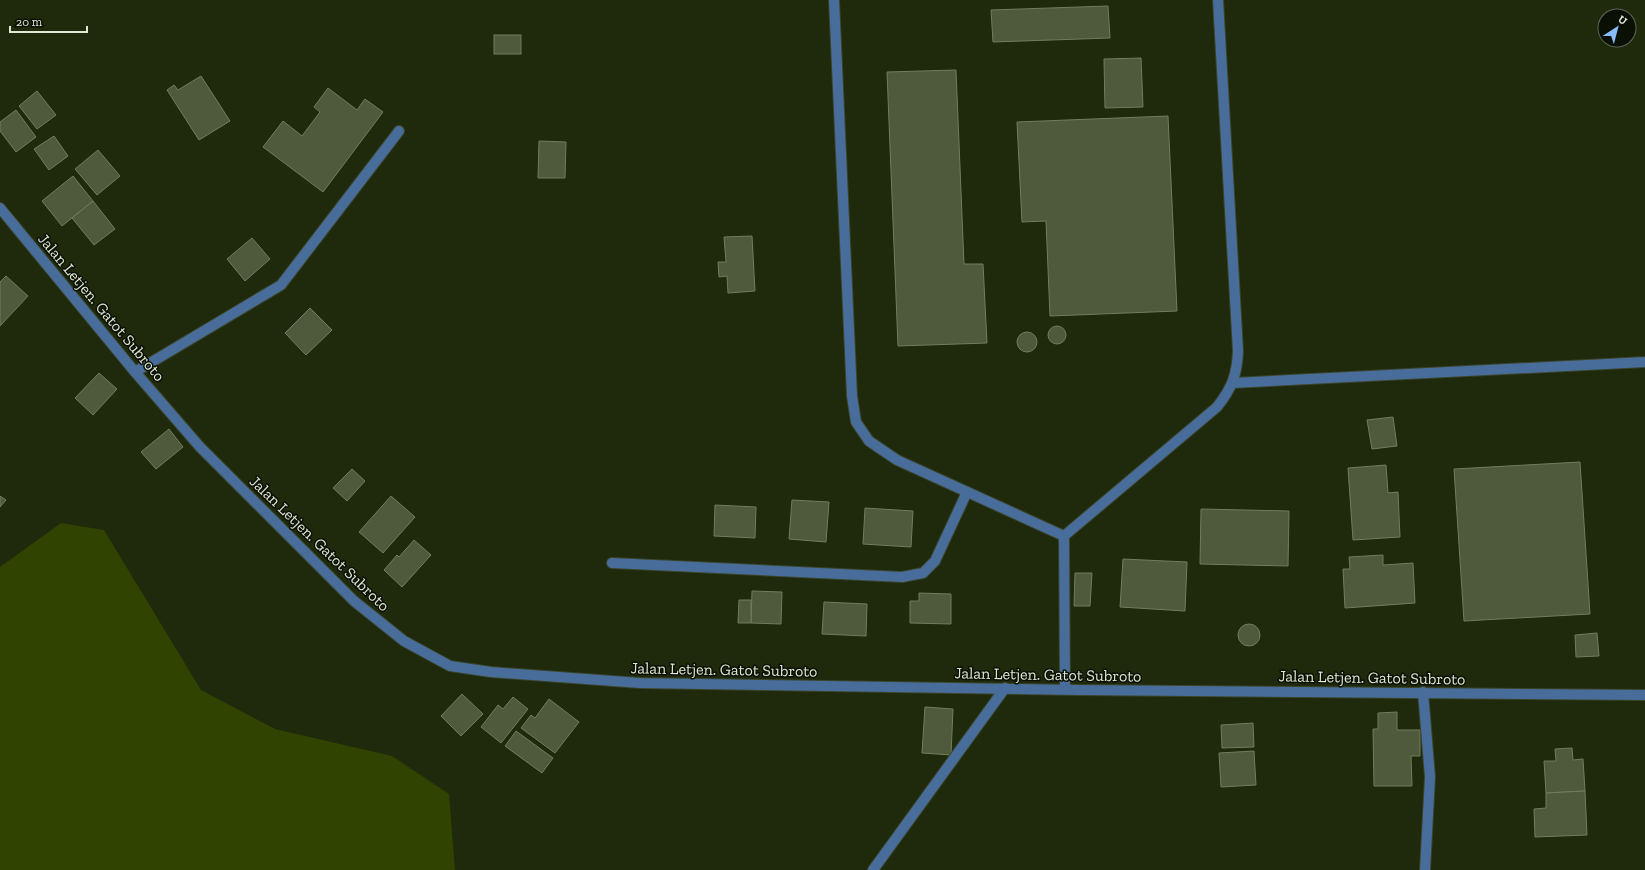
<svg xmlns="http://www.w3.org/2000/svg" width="1645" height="870" viewBox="0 0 1645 870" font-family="'Zilla Slab',serif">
<rect width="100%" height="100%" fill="#1f290c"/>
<!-- green -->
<polygon fill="#304300" points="61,523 104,530 201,690 275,729 392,756 449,794 455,870 0,870 0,567"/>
<!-- building -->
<g fill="#4e5a3b" stroke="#717d5d">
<polygon points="1108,6 1110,38 993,42 991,10"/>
<rect x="494" y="35" width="27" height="19"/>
<polygon points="1141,58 1143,107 1105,108 1104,59"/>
<polygon points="956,70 964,264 983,264 987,343 898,346 887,72"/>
<polygon points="201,76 230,121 199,140 167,90 174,85 178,90"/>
<polygon points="328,88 357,110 365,99 383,112 323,192 263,147 283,121 302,136 320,112 314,107"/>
<polygon points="37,91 56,115 37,129 19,106"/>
<polygon points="16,110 36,137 16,152 0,131 0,122"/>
<polygon points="1168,116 1177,311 1050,316 1046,221 1022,222 1017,122"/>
<polygon points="54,136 68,156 49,170 34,149"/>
<polygon points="539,141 566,142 565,178 538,178"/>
<polygon points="98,150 120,176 97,195 75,169"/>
<polygon points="73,176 93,201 62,226 42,201"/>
<polygon points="93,201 115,229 94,245 72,218"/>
<polygon points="752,236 755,291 728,293 727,276 719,277 718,262 726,262 724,237"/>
<polygon points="252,238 270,259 245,281 227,259"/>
<polygon points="6,276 28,296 0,326 0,282"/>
<polygon points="310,308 332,330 306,355 285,333"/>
<circle cx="1057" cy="335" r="9"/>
<circle cx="1027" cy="342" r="10"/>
<polygon points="99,373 117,389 93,415 75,398"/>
<polygon points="1393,417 1397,446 1372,449 1367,420"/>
<polygon points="169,429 183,447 156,469 141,452"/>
<polygon points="1580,462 1590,614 1464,621 1454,469"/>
<polygon points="1386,465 1388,493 1398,492 1400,537 1353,540 1348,468"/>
<polygon points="352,469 365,481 347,501 333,488"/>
<polygon points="0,496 6,500 0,507"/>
<polygon points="391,496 415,517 383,553 359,532"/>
<polygon points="792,500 829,502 826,542 789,539"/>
<polygon points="715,505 756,507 755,538 714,536"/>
<polygon points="865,508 913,511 911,547 863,544"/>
<polygon points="1201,509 1289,511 1288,566 1200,564"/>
<polygon points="414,540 431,555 402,587 384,570 397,555 399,557"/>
<polygon points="1383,555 1383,565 1413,563 1415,603 1345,608 1343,569 1350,569 1349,557"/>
<polygon points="1123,559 1187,562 1185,611 1120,607"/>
<polygon points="1075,573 1092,573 1090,606 1074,606"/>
<polygon points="752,591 782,592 781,624 751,623"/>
<polygon points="919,593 951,594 951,624 910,623 910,601 919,601"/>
<polygon points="739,600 751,600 751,623 738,623"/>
<polygon points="824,602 867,604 866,636 822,634"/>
<circle cx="1249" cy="635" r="11"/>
<polygon points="1597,633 1599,656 1576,657 1575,635"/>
<polygon points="462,694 483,714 461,736 441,716"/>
<polygon points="513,697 528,709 501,743 481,727 498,705 503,709"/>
<polygon points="549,699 579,722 555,753 521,728 531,715 535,718"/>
<polygon points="925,707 953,709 951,755 922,753"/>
<polygon points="1397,712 1397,730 1420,730 1420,756 1411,756 1412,786 1374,786 1373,729 1378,729 1378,713"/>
<polygon points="1253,723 1254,747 1222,748 1221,725"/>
<polygon points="516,731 553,758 542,773 505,746"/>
<polygon points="1572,748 1573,760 1583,759 1585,791 1546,793 1544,761 1556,761 1555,749"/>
<polygon points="1254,751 1256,785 1221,787 1219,753"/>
<polygon points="1585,791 1587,835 1535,837 1534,809 1546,808 1546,793"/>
</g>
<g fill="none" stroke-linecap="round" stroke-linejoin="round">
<defs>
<g id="minor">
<path d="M834,0L852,396L856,422L869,441L897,460L1064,536L1217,407C1232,388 1237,375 1238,351L1218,0"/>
<polyline points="0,208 135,372 200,447 354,601 404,641 450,666 491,672 640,683 1079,690 1645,695"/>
<polyline points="135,372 281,285 399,131"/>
<polyline points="1233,383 1645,362"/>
<polyline points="1064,536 1065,689"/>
<polyline points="612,563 902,577 923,573 935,561 967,492"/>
<polyline points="1423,692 1430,777 1425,870"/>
<polyline points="873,870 1005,688"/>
</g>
</defs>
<!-- minor casing -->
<use href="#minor" stroke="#3a4428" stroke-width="12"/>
<!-- minor -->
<use href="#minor" stroke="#496d9a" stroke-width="10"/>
</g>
<g text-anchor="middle" stroke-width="3" stroke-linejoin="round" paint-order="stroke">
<!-- street labels -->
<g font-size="16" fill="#e0e7d5" stroke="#0b1005">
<text transform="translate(102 307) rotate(50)" y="6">Jalan Letjen. Gatot Subroto</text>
<text transform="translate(320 543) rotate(44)" y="6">Jalan Letjen. Gatot Subroto</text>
<text transform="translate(724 669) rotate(1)" y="6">Jalan Letjen. Gatot Subroto</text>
<text transform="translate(1048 674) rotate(1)" y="6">Jalan Letjen. Gatot Subroto</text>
<text transform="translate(1372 677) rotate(1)" y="6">Jalan Letjen. Gatot Subroto</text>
</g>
</g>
<!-- north arrow -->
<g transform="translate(1617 28) rotate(36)"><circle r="19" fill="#0b1005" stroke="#606658"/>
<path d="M0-3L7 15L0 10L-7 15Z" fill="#87bbfb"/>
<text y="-6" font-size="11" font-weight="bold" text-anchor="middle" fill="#e0e7d5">U</text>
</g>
<!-- scale -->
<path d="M10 26v6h77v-6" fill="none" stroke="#e0e7d5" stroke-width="2"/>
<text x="16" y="26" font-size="12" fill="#e0e7d5" stroke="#0b1005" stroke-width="3" paint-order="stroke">20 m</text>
</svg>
